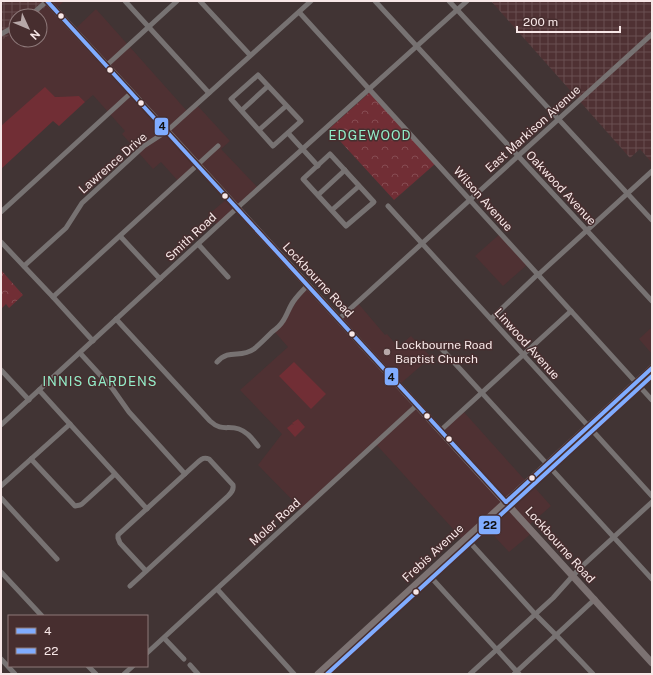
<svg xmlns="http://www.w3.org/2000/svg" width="653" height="675" viewBox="0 0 653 675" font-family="'Public Sans',sans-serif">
<defs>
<pattern id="industrial-grid" width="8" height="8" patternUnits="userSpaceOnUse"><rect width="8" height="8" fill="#4f3133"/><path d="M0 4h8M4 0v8" fill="none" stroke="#694f51"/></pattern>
<pattern id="park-crowns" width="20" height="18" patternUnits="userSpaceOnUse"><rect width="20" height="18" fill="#712e35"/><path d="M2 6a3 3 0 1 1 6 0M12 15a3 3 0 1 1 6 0" fill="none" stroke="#864c52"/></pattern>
</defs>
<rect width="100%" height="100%" fill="#413434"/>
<!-- built -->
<g fill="#4f3133">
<polygon points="52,1 64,1 55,10 74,30 96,9 187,111 196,104 230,141 221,149 259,189 218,226 208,215 228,198 198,165 179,182 161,162 153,169 122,134 125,131 93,95 85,102 79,96 54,97 1,126 1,41 16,30 16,40 40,40 40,16 35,16"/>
<polygon points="501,233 528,264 503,286 475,256"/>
<polygon points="308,285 338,318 357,302 385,335 387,334 398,347 411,336 431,357 399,385 440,430 463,411 523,478 529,481 551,506 528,526 533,532 509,552 483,524 464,541 374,442 302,510 258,465 282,434 240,390 288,347 274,331 298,295"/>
<polygon points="652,327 652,354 639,339"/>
</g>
<!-- industrial -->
<g fill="url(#industrial-grid)">
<polygon points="1,1 52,1 35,16 16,16 16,30 1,41"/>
<polygon points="491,1 652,1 652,163 640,149 630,158"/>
</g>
<!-- green -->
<g fill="#712e35">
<polygon points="45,87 55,97 79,96 85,102 59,126 53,121 1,169 1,126"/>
<polygon points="294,362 326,394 311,409 279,376"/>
<polygon points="298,419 305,427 295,437 287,428 292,424 294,425 292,423"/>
</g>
<!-- park -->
<g fill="url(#park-crowns)">
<polygon points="370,92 435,164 394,200 329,129"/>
<polygon points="1,270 23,295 9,308 6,304 1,309"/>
</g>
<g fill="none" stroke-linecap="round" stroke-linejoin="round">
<!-- minor -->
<g stroke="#777272" stroke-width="5">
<polyline points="125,1 209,93"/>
<polyline points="200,1 250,55"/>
<polyline points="375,1 652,301"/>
<polyline points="449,1 652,220"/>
<polyline points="299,12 652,400"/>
<polyline points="30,16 47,1"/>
<polyline points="1,34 16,26"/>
<polyline points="107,65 177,1"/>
<polygon points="258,75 301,121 273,146 231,99"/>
<polyline points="242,110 268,86"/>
<polyline points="259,130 286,106"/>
<polyline points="288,133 318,166"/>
<polygon points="330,154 374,202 346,226 303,179"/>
<polyline points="318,195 345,170"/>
<polyline points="388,206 652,496"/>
<polyline points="332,210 359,186"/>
<polyline points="1,212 132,92"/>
<polyline points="120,236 160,279"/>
<polyline points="1,242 53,297 93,341"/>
<polyline points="198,244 228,277"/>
<polyline points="24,266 66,228 82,203 144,146 167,131 311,1"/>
<polyline points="538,275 652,171"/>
<polyline points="53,297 218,146"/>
<path d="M116,319L210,421C222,432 227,425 239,429C248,432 253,440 258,446"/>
<polyline points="339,319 652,34"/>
<polyline points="491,319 538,274"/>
<polyline points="440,347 652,579"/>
<polyline points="80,353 112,388 129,412 185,474"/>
<path d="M217,362C230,348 240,359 254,349C260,344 266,338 272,332C276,329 280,326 283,321C287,315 289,308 293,302C297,296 302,291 308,285"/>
<polyline points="1,370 29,400"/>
<polyline points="39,390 147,509"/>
<polyline points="1,425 237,208 467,1"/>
<polyline points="440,431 571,311"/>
<polyline points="31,459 75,506 80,505 82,504 115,474"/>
<polyline points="1,486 70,424"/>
<polyline points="1,498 57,559"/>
<polyline points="466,538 535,614 556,635 593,674"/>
<polyline points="1,572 42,616"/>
<polyline points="428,574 519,674"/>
<path d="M130,586L228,496C231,493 234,490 233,485L209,459C204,457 202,459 198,462L118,535V538L120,543L146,571"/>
<polyline points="217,589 294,674"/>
<polyline points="164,638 184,659"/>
<polyline points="147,653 417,405"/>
<polyline points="1,659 15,674"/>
<polyline points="190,665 198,674"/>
<polyline points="88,666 96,674"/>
<polyline points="124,674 133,666"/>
<polyline points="470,674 553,598 579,569 652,502"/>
<polyline points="514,674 595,599"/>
</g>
<!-- major -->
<g stroke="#7c7272" stroke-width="7">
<polyline points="47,1 167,131 652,663"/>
<polyline points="318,674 652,368"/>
</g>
<defs>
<g id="bus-1">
<polyline points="47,1 506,502"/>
<polyline points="506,502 652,368"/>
</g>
<polyline id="bus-2" points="327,674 652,376"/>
</defs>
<!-- bus-1 casing -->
<use href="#bus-1" stroke="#472e2f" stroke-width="7"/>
<!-- bus-2 casing -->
<use href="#bus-2" stroke="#472e2f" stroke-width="7"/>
<!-- bus-1 -->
<use href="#bus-1" stroke="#80acff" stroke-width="4"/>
<!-- bus-2 -->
<use href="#bus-2" stroke="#80acff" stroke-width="4"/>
</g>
<!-- markers -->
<g fill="#f7e7e7" stroke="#472e2f" stroke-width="1.5">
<circle cx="61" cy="16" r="3.5"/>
<circle cx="110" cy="70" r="3.5"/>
<circle cx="141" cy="103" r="3.5"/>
<circle cx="225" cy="196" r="3.5"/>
<circle cx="352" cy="334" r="3.5"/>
<circle cx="427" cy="416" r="3.5"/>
<circle cx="449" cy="439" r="3.5"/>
<circle cx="532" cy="478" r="3.5"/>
<circle cx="416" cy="592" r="3.5"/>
</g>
<circle fill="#b7a8a8" stroke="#472e2f" stroke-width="1.5" cx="387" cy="352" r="4"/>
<g text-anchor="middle" stroke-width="3" stroke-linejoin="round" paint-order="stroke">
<!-- street labels -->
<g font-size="12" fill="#f7e7e7" stroke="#472e2f">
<text transform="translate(533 129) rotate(-42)" y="4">East Markison Avenue</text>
<text transform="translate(113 163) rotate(-41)" y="4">Lawrence Drive</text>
<text transform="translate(561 188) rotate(47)" y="4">Oakwood Avenue</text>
<text transform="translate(483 199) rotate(48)" y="4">Wilson Avenue</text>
<text transform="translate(191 237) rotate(-43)" y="4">Smith Road</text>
<text transform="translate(318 280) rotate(47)" y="4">Lockbourne Road</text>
<text transform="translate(527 344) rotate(48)" y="4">Linwood Avenue</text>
<text transform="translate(275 522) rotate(-42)" y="4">Moler Road</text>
<text transform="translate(560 545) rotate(48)" y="4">Lockbourne Road</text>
<text transform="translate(433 553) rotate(-43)" y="4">Frebis Avenue</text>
</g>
<!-- poi labels -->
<g font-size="12" fill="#f7e7e7" stroke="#472e2f" text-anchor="start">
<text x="395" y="349">Lockbourne Road<tspan x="395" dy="14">Baptist Church</tspan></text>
</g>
<!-- neighbourhood labels -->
<g font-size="13" letter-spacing="1" fill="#93ecc8" stroke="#472e2f">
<text x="370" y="140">EDGEWOOD</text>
<text x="100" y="386">INNIS GARDENS</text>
</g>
</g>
<g stroke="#472e2f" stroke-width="1.5">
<rect x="154" y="117" width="15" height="19" rx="4" fill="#80acff"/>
<rect x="384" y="367" width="15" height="19" rx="4" fill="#80acff"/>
<rect x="478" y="515" width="23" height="20" rx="4" fill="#80acff"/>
</g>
<g font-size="11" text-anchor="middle" font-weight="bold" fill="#111">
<text x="162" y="130">4</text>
<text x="391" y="381">4</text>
<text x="490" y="529">22</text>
</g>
<!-- border -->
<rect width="653" height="675" fill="none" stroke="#f7e7e7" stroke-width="4"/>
<!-- legend -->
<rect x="8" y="615" width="140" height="52" fill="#472e2f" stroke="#8d7879"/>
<rect x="16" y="628" width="20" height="6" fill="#80acff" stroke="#8d7879"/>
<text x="44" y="635" font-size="12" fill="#f7e7e7">4</text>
<rect x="16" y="648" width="20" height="6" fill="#80acff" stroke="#8d7879"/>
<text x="44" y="655" font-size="12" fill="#f7e7e7">22</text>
<!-- north arrow -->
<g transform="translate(28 28) rotate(134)"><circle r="19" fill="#472e2f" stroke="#8d7879"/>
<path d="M0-3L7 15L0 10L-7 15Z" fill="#b7a8a8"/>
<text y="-6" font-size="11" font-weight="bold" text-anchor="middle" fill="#f7e7e7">N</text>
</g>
<!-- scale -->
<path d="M517 26v6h103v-6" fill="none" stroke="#f7e7e7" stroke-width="2"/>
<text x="523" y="26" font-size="12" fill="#f7e7e7" stroke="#472e2f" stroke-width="3" paint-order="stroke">200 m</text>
</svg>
